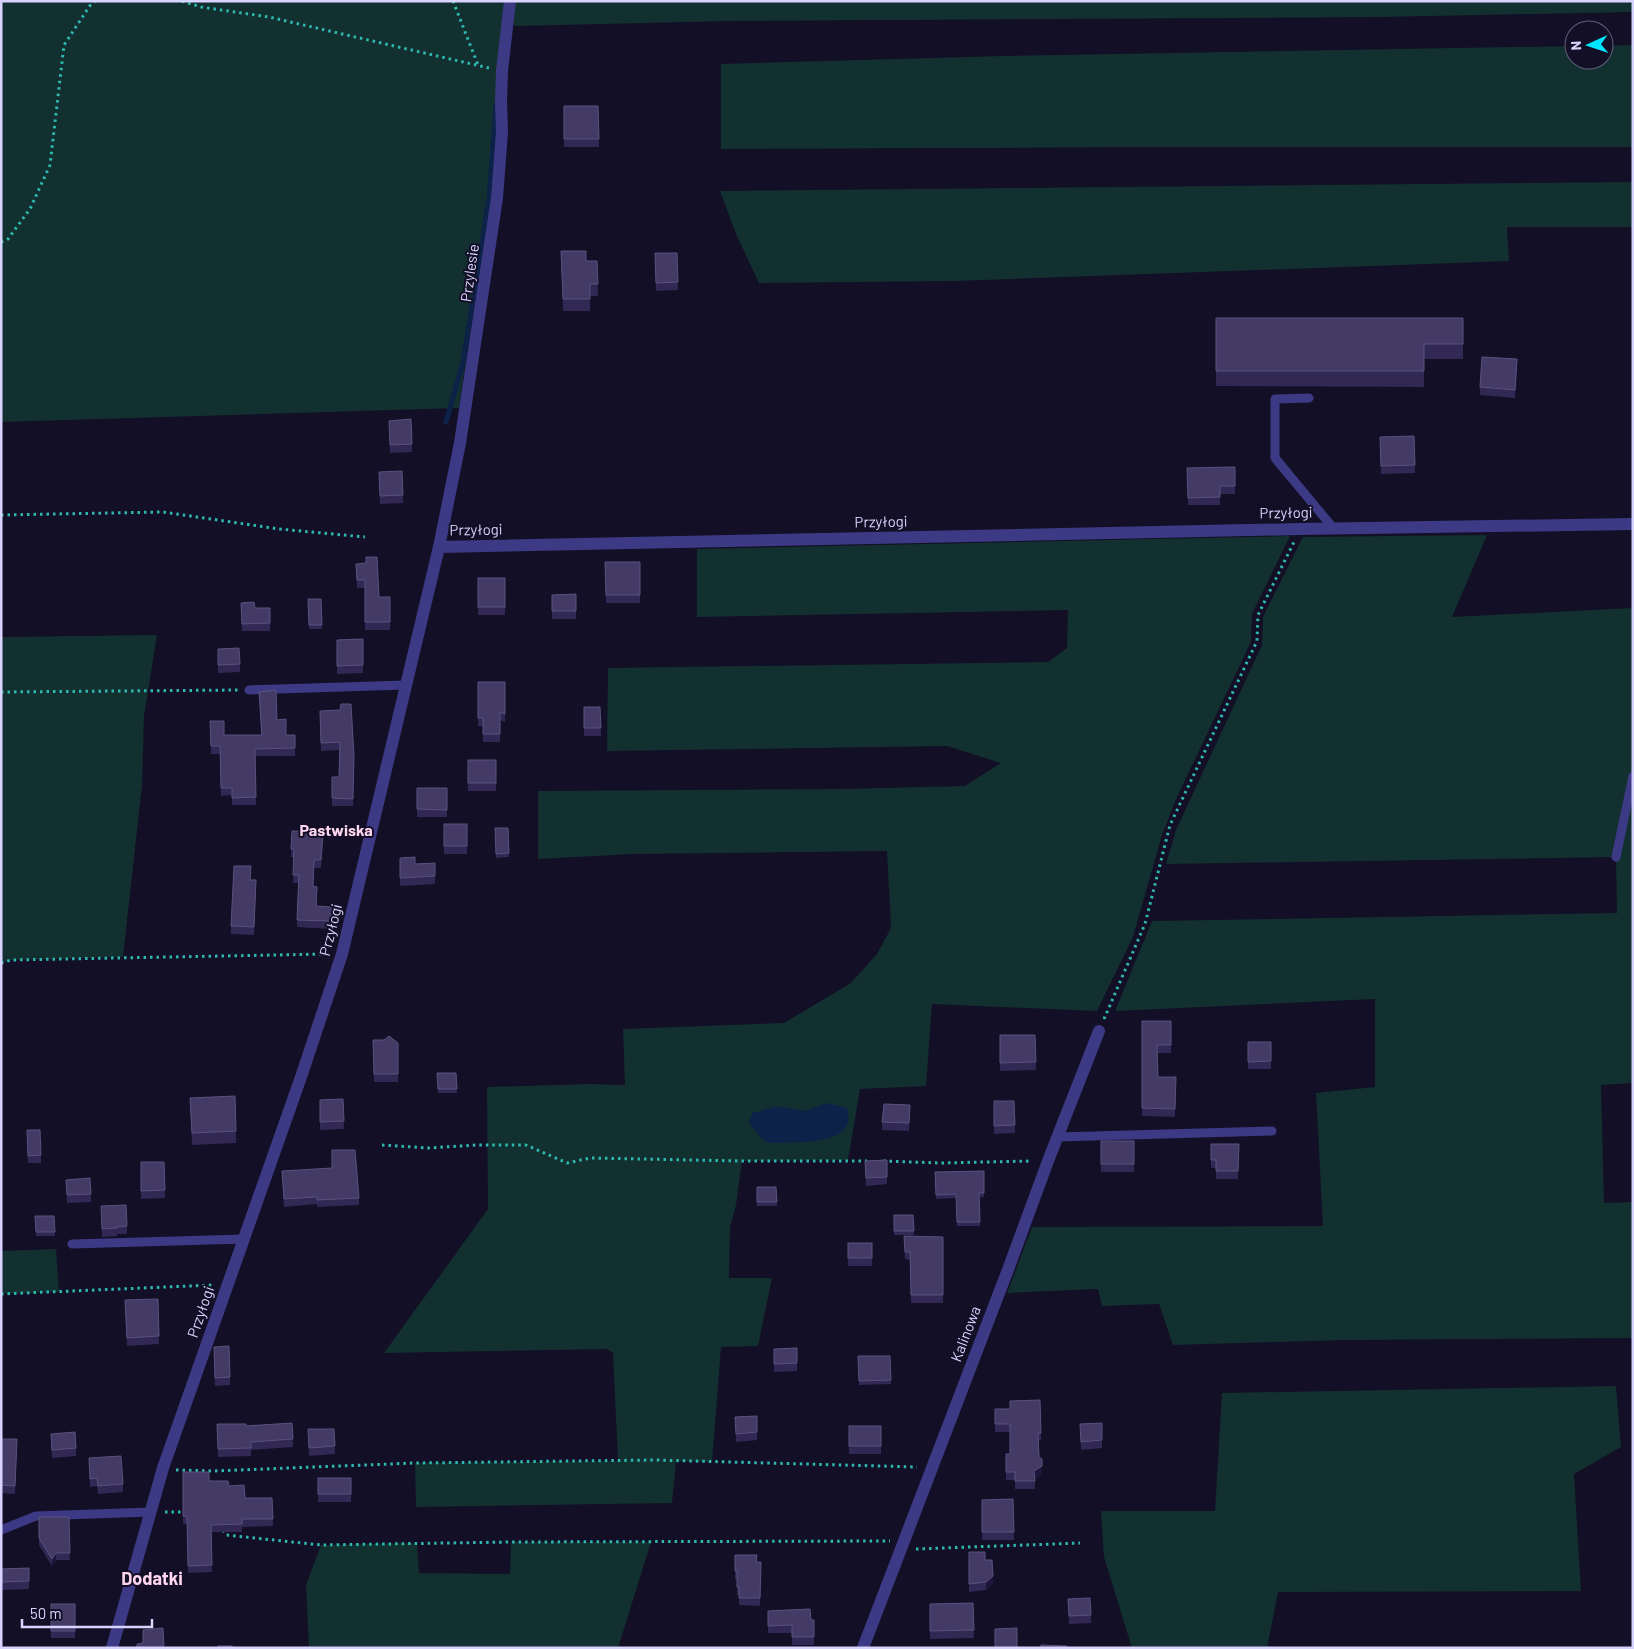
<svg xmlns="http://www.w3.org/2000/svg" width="1634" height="1649" viewBox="0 0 1634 1649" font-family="Barlow,sans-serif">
<rect width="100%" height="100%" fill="#130f26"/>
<!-- green -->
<g fill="#12302f">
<polygon points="1,1 1633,1 1633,12 1381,17 729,21 517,26 504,22 489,198 459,408 1,422"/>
<polygon points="1633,45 1633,147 1154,147 721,149 721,64 1003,56 1574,46 1574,60 1604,60 1604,46"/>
<polygon points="1633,175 1633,227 1507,227 1509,261 955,281 759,283 736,234 720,191 1632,182"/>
<polygon points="1487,535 1452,617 1633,608 1633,1083 1601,1085 1604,1203 1633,1202 1633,1338 1344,1340 1173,1345 1159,1304 1102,1306 1098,1289 1007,1293 1032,1227 1323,1226 1316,1093 1375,1087 1375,999 1115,1011 1152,921 1617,913 1616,857 1166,864 1176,830 1262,645 1263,617 1303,537"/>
<polygon points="1290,536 1252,614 1251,642 1177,797 1162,835 1133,937 1097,1011 932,1004 926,1086 860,1089 848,1160 742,1161 736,1205 730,1227 729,1278 772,1278 758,1346 721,1347 712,1462 676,1461 672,1503 416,1507 415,1463 618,1461 613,1353 607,1349 384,1353 488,1209 487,1087 589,1084 625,1085 623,1029 784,1023 851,983 877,954 891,928 887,851 633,854 538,859 538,791 842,789 965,786 1001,763 947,746 607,751 608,668 1048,662 1067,648 1068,610 697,617 697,549"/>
<polygon points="157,635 144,716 142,785 123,957 11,960 1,963 1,637"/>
<polygon points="56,1249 59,1292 1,1294 1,1251"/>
<polygon points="1616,1386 1621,1447 1574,1474 1581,1591 1278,1592 1267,1648 1132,1648 1104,1557 1101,1511 1215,1511 1222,1393"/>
<polygon points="511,1542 651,1542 618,1648 309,1648 306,1585 321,1545 417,1543 419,1573 510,1574"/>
</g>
<!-- water -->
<path fill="#0c2248" d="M827,1103L847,1108C859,1148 795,1141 771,1143L764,1141L749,1123L752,1113L774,1107H784L805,1111Z"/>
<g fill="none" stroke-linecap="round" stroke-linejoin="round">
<!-- stream -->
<polyline stroke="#0c2248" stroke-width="5" points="446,422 463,362 489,199 496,106"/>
<!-- path -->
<g stroke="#2fb8b0" stroke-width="3" stroke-dasharray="2.5 4" stroke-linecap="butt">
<polyline points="182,1 201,7 269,17 489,68"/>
<polyline points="453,1 478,65"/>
<polyline points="1,242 8,239 30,209 50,165 64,45 91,4 95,1"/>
<polyline points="1,515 163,512 279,529 365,537"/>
<polyline points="1,692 238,690"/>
<polyline points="1,963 11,960 328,954"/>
<polyline points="1104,1019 1145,924 1170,825 1257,641 1258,615 1294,542"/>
<polyline points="382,1145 428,1148 477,1145 526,1145 567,1163 590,1158 742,1161 867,1161"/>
<polyline points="883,1161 940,1163 1032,1161"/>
<polyline points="1,1294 213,1285"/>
<polyline points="176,1470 214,1471 415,1463 655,1460 917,1467"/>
<polyline points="165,1512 186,1512"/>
<polyline points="223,1530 226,1535 321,1545 511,1542 890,1541"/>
<polyline points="916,1549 1080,1543"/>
</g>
<!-- service -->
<g stroke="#3d3a85" stroke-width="9">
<polyline points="1309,398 1275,399 1275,458 1334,529"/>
<polyline points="249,690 406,685"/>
<polyline points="1616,857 1633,776"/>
<polyline points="1057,1137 1272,1131"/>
<polyline points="72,1244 244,1239"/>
<polyline points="1,1530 36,1516 151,1512"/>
</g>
<!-- minor -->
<g stroke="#3d3a85" stroke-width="12">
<polyline points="439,547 460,443 497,198 502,132 501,102 502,71 510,1"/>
<polyline points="112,1648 163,1468 301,1077 342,954 439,547 1300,529 1633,524"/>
<polyline points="863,1648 1009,1267 1048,1161 1099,1031"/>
</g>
</g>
<!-- wall -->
<g fill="#312854">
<polygon points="564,106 598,106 599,147 564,147"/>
<polygon points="561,251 586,261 597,261 598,296 590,296 590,311 563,311"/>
<polygon points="655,253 677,253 678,290 656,291"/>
<polygon points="1216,318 1463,318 1463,359 1424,359 1424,387 1216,386"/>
<polygon points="1517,367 1515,398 1480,395 1480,387"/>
<polygon points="389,421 412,444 412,452 390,453"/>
<polygon points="1414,436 1415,473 1381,474 1380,437"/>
<polygon points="1235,467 1235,494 1220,494 1220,505 1188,505 1187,468"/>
<polygon points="379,472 403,495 403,503 380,504"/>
<polygon points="605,562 640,562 640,603 606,603"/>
<polygon points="356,564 379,597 390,597 390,630 365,630 365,588 357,588"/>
<rect x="478" y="578" width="27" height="37"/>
<polygon points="576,594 576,619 552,619 552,595"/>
<polygon points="308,599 321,599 322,629 309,629"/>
<polygon points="241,603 255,608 270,608 270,631 242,631"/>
<polygon points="363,639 363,673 337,674 337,640"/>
<polygon points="218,649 240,664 240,672 218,673"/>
<polygon points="478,682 505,714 505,722 500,720 500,742 483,742 483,726 478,726"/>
<polygon points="259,692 286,735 295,735 295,756 255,756 256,805 232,805 232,795 221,796 220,754 211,754 210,721 224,735 261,735"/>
<polygon points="584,707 600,707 601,736 584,736"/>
<polygon points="320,719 354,756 353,806 332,806 332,777 339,777 339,750 321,751"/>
<rect x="468" y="760" width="28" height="31"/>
<rect x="417" y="788" width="30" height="29"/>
<rect x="444" y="824" width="23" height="30"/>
<polygon points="495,828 508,828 509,857 496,858"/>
<polygon points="292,831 323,840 321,868 314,868 313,886 317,906 332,915 331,929 297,927 298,883 293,883 294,857 291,857"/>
<polygon points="400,858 415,864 435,876 435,884 400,886"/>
<polygon points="256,880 254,935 231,934 231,926"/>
<polygon points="1142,1021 1171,1021 1171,1053 1157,1053 1158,1077 1176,1077 1175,1117 1142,1116"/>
<polygon points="1000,1035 1035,1035 1036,1070 1000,1071"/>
<polygon points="373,1040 398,1043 398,1082 374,1082"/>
<rect x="1248" y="1042" width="23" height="27"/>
<polygon points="437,1073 456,1073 457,1093 438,1093"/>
<polygon points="190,1098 236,1131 236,1143 192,1145"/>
<polygon points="343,1099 344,1129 320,1130 320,1100"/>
<polygon points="994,1101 1014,1101 1015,1133 994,1134"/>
<polygon points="910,1105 909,1131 882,1130 882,1122"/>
<polygon points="27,1130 41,1155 41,1163 28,1163"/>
<rect x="1101" y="1141" width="33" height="31"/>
<polygon points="1211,1144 1239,1144 1238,1179 1216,1179 1216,1168 1211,1168"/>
<polygon points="887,1160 887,1184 866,1186 865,1161"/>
<polygon points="141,1162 164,1162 165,1198 141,1199"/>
<polygon points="282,1171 359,1198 359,1205 317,1207 317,1204 284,1207"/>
<polygon points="984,1171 984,1197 979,1197 980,1226 957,1226 956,1198 936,1199 935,1172"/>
<polygon points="66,1180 91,1194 91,1202 67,1203"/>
<polygon points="757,1187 776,1187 777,1206 757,1206"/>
<polygon points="101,1206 127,1226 127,1234 117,1234 117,1236 102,1237"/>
<polygon points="894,1215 913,1215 914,1235 894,1235"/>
<polygon points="35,1216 54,1216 55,1236 36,1236"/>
<polygon points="904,1236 943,1237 943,1303 911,1303 910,1260 905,1259"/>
<rect x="848" y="1243" width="24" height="23"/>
<polygon points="158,1299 159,1344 127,1346 125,1300"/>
<polygon points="797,1348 797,1371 774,1372 774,1349"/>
<polygon points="214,1355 230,1377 230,1385 215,1386"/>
<polygon points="858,1356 890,1356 891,1384 859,1385"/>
<polygon points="1040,1400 1041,1440 1038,1440 1039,1457 1042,1474 1035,1479 1035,1489 1015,1489 1015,1480 1006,1480 1006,1454 1010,1454 1010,1432 995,1432 995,1409 1010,1409"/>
<polygon points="757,1416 757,1440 736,1442 735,1417"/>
<polygon points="292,1423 293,1447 251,1450 251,1456 218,1457 217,1424 246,1426"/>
<polygon points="1102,1423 1102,1448 1081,1450 1080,1424"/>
<rect x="849" y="1426" width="32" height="28"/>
<polygon points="308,1429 334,1429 335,1454 309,1456"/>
<polygon points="51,1434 76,1448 76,1456 52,1458"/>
<polygon points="1,1439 17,1447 15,1494 1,1493"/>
<polygon points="89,1458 123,1484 123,1492 98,1494 97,1486 90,1487"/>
<polygon points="183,1472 209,1481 229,1486 245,1498 272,1498 273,1526 242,1527 242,1532 211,1532 212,1572 188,1573 187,1524 183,1524"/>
<rect x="318" y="1478" width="33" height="24"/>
<polygon points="1013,1499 1014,1540 982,1540 982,1500"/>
<polygon points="39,1517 69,1517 70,1560 56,1560 52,1566 39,1545"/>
<polygon points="969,1552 985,1560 993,1583 986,1590 969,1592"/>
<polygon points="735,1555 757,1562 761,1562 760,1606 739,1605 739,1595 737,1595 737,1579 735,1579"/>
<polygon points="29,1568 29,1589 1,1590 1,1569"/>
<polygon points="1068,1599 1091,1615 1091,1623 1069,1624"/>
<polygon points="973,1603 974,1638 930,1639 930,1604"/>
<rect x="51" y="1604" width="24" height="34"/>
<polygon points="768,1611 811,1620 814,1620 814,1645 792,1645 792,1633 768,1633"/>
</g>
<!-- shaded-wall -->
<g fill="#1d163a">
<polygon points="1042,1466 1042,1474 1034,1479 1034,1471"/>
<polygon points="56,1553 56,1560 52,1566 52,1559"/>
<polygon points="993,1576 993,1583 986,1590 986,1582"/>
</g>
<!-- building -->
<g fill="#433a66" stroke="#5a527e">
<polygon points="564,106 598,106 599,139 564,139"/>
<polygon points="561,251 586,251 586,261 597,261 598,284 590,284 590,299 563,299"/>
<polygon points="655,253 677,253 678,282 656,283"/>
<polygon points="1216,318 1463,318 1463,344 1424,344 1424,371 1216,371"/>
<polygon points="1482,357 1517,359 1515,390 1480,387"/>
<polygon points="411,419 412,444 390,445 389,421"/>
<polygon points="1414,436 1415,465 1381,466 1380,437"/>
<polygon points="1235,467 1235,486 1220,486 1220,497 1188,498 1187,468"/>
<polygon points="402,471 403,495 380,496 379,472"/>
<polygon points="366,557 377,557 379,597 390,597 390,622 365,622 365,580 357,580 356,564 366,563"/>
<polygon points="605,562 640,562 640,595 606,595"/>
<rect x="478" y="578" width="27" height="29"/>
<polygon points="576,594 576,611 552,611 552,595"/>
<polygon points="308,599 321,599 322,625 309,625"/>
<polygon points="254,602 255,608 270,608 270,623 242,624 241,603"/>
<polygon points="363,639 363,665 337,666 337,640"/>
<polygon points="239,648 240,664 218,665 218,649"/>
<polygon points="478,682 505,682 505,714 500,712 500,734 483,734 483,718 478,718"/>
<polygon points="276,690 277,720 286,719 286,735 295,735 295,748 255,749 256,797 232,798 232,788 221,788 220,746 211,746 210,721 224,721 224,735 262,735 259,692"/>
<polygon points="341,704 351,704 354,756 353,799 332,798 332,777 339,777 340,742 321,743 320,711 340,710"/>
<polygon points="584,707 600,707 601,728 584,728"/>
<rect x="468" y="760" width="28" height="23"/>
<polygon points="417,788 447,788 447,810 417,809"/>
<rect x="444" y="824" width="23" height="22"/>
<polygon points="495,828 508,828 509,853 496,854"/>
<polygon points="292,831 323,832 321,860 314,860 313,886 317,887 316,906 332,907 331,921 297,920 299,875 293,875 294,849 291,849"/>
<polygon points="415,857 415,864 435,863 435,876 400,878 400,858"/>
<polygon points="234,866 251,866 250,880 256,880 254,927 231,926"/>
<polygon points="1142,1021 1171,1021 1171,1045 1157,1045 1158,1077 1176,1077 1175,1109 1142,1108"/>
<polygon points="1000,1035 1035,1035 1036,1062 1000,1063"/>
<polygon points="389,1036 398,1043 398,1074 374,1074 373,1040 384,1040"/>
<polygon points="1248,1042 1271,1042 1271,1061 1248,1062"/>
<polygon points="437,1073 456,1073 457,1089 438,1089"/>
<polygon points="235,1096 236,1131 192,1133 190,1098"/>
<polygon points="343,1099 344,1121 320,1122 320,1100"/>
<polygon points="994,1101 1014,1101 1015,1125 994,1126"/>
<polygon points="884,1104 910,1105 909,1123 882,1122"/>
<polygon points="27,1130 40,1130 41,1155 28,1156"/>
<rect x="1101" y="1141" width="33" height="23"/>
<polygon points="1211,1144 1239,1144 1238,1171 1216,1171 1216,1160 1211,1160"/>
<polygon points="332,1150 355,1150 359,1198 317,1200 317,1197 284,1199 282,1171 332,1168"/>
<polygon points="887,1160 887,1177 866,1178 865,1161"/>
<polygon points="141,1162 164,1162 165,1190 141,1191"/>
<polygon points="984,1171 984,1193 979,1193 980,1222 957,1222 956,1194 936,1195 935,1172"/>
<polygon points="90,1178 91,1194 67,1195 66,1180"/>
<polygon points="757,1187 776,1187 777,1202 757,1202"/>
<polygon points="126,1205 127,1226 117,1227 117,1228 102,1229 101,1206"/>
<polygon points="894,1215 913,1215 914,1231 894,1231"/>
<polygon points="35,1216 54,1216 55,1232 36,1232"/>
<polygon points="904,1236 943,1237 943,1295 911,1295 910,1252 905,1252"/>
<rect x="848" y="1243" width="24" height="15"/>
<polygon points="158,1299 159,1336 127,1338 125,1300"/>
<polygon points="229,1346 230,1377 215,1378 214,1347"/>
<polygon points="797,1348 797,1363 774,1364 774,1349"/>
<polygon points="858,1356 890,1356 891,1380 859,1381"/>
<polygon points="1040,1400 1041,1433 1038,1433 1039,1457 1042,1459 1042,1466 1034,1471 1035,1481 1015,1481 1015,1472 1006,1472 1006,1454 1010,1454 1010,1424 995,1424 995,1409 1010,1409 1010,1401"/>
<polygon points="757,1416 757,1432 736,1434 735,1417"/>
<polygon points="292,1423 293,1439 251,1442 251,1448 218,1449 217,1424 246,1424 246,1426"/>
<polygon points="1102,1423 1102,1440 1081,1442 1080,1424"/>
<rect x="849" y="1426" width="32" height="20"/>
<polygon points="308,1429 334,1429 335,1446 309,1448"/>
<polygon points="75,1432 76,1448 52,1450 51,1434"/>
<polygon points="1,1439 17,1439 15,1486 1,1485"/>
<polygon points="121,1456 123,1484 98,1486 97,1478 90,1479 89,1458"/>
<polygon points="183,1472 209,1472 209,1481 228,1481 229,1486 244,1485 245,1498 272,1498 273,1519 242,1519 242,1524 211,1525 212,1565 188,1566 187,1516 183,1516"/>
<rect x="318" y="1478" width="33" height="16"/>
<polygon points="1013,1499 1014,1532 982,1532 982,1500"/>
<polygon points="39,1517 69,1517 70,1553 56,1553 52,1559 39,1538"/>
<polygon points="969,1552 985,1552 985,1560 992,1560 993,1576 986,1582 969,1584"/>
<polygon points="735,1555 757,1555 756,1562 761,1562 760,1598 739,1598 739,1587 737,1587 737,1571 735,1571"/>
<polygon points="29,1568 29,1581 1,1582 1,1569"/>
<polygon points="1090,1598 1091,1615 1069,1616 1068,1599"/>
<polygon points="973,1603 974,1630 930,1631 930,1604"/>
<rect x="51" y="1604" width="24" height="27"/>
<polygon points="810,1609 811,1620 814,1620 814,1637 792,1637 792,1625 768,1626 768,1611"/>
<polygon points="163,1628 164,1648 137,1648 137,1644 143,1643 143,1630"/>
<polygon points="1017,1628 1017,1648 995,1648 995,1629"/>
<polygon points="1041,1645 1067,1646 1067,1648 1041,1648"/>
<rect x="218" y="1646" width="14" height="2"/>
</g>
<g text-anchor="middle" stroke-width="4" stroke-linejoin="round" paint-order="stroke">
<!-- street labels -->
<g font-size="15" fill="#d9d4ff" stroke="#130f26">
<text transform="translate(470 273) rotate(-82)" y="5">Przylesie</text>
<text transform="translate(1286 513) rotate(-1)" y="5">Przyłogi</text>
<text transform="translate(881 522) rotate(-1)" y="5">Przyłogi</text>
<text transform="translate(476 530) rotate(-1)" y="5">Przyłogi</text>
<text transform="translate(331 930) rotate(-76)" y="5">Przyłogi</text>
<text transform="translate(201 1312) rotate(-71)" y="5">Przyłogi</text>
<text transform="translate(966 1334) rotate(-69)" y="5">Kalinowa</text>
</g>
<!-- neighbourhood labels -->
<g font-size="16" font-weight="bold" fill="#ffd6f0" stroke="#130f26">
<text x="336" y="836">Pastwiska</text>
</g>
<!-- quarter labels -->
<g font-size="18" font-weight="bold" fill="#ffd6f0" stroke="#130f26">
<text x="152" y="1585">Dodatki</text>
</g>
</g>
<!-- border -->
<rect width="1634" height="1649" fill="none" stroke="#d9d4ff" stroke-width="5"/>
<!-- north arrow -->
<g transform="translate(1589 45) rotate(267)"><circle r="24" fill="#130f26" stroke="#625e7d"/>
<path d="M0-4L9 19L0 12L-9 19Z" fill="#00e5ff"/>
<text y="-8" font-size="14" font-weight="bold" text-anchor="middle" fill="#d9d4ff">N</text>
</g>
<!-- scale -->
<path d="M22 1619v8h130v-8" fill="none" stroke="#d9d4ff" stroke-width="2.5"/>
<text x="30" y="1619" font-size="15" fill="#d9d4ff" stroke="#130f26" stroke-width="4" paint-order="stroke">50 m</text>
</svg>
